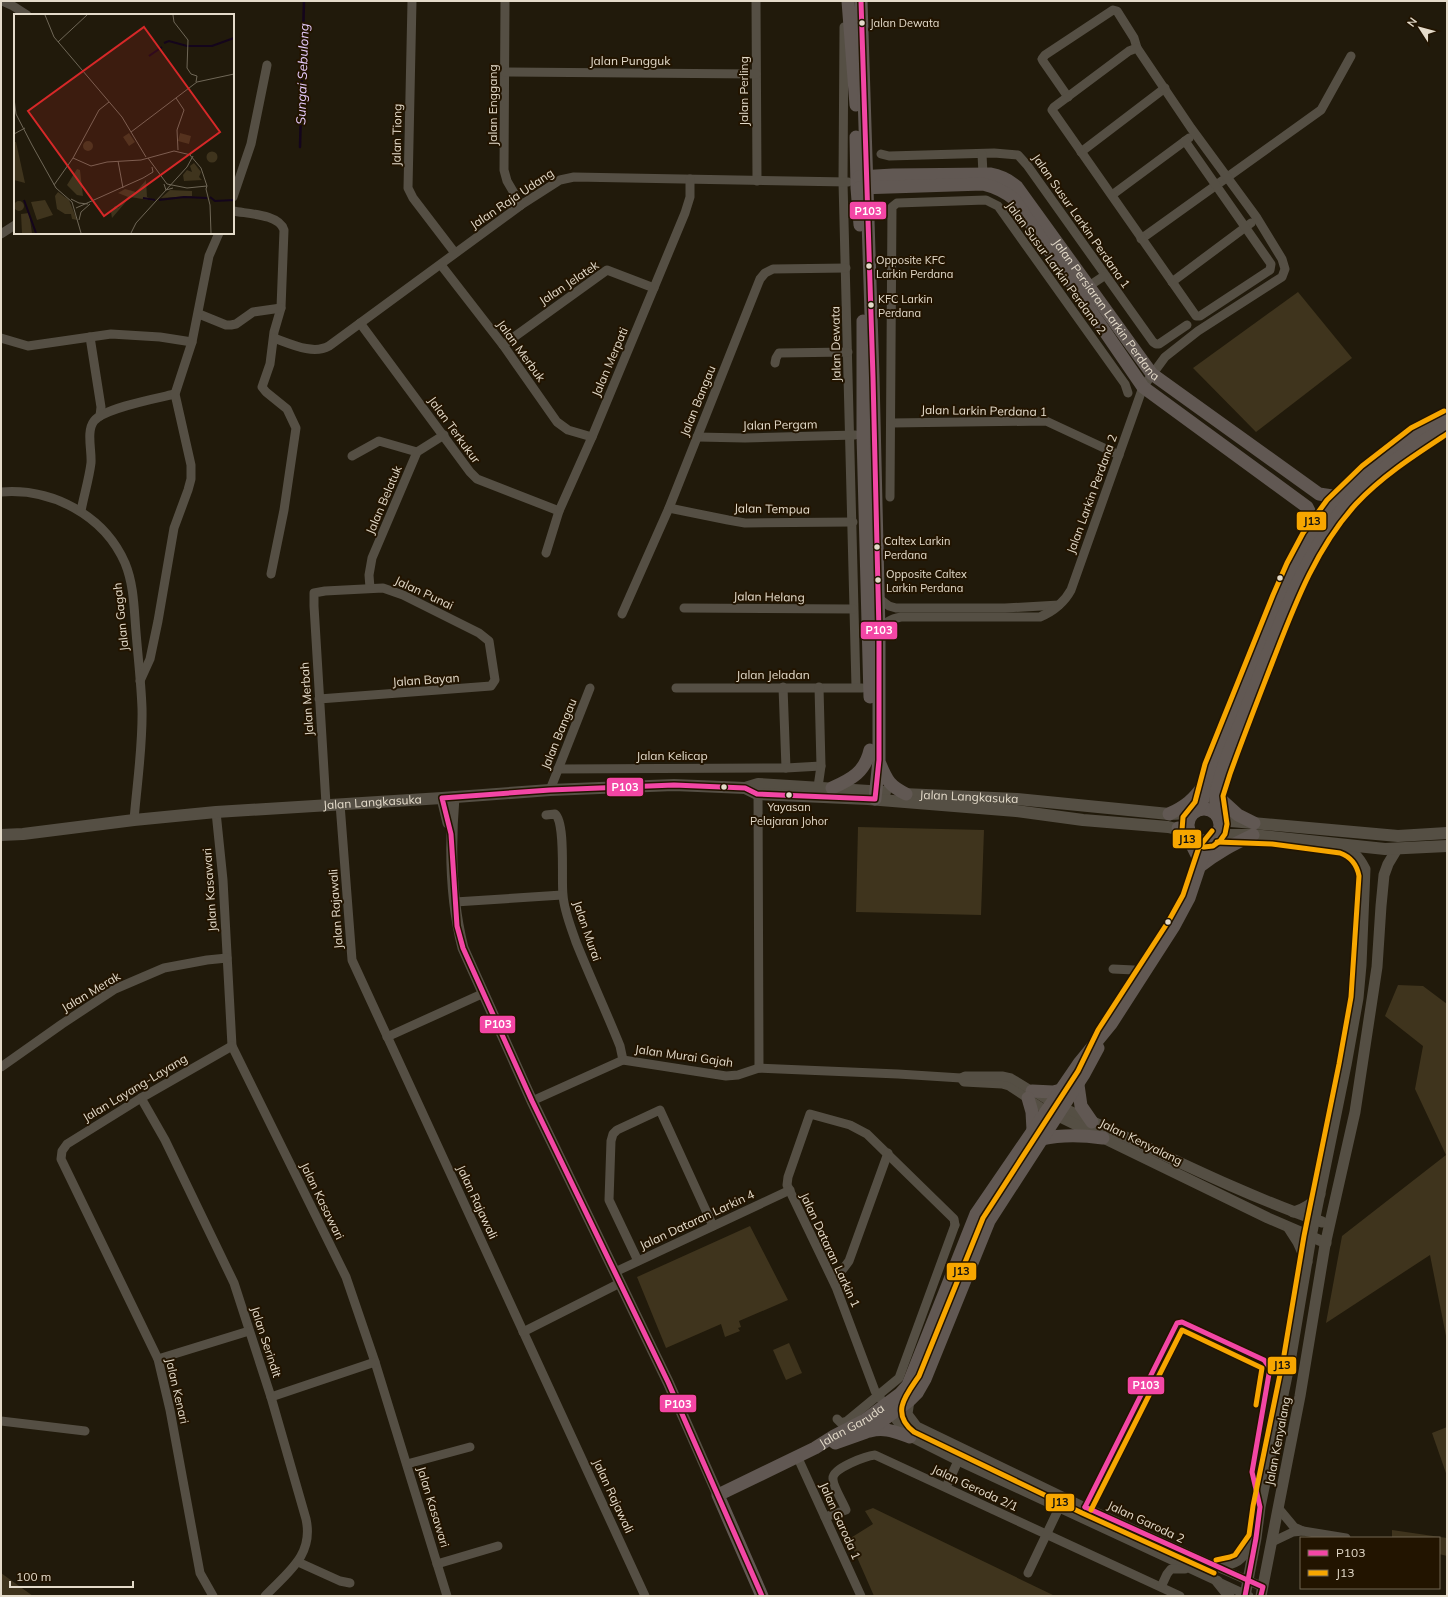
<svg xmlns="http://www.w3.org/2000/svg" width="1448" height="1597" viewBox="0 0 1448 1597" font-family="Mulish,sans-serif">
<rect width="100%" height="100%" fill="#211a0b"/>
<!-- green -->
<g fill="#3f341d">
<polygon points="1298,292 1352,358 1256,432 1193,368"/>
<polygon points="858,827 984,830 981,915 856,912"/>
<polygon points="1398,985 1423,986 1447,1004 1447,1241 1446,1242 1447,1247 1447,1341 1430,1255 1326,1323 1342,1236 1446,1155 1415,1089 1423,1046 1385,1016"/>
<polygon points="750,1226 788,1300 739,1321 741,1327 738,1328 740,1331 725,1337 721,1324 666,1348 637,1277"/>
<polygon points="789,1343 802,1373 786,1380 773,1350"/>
<polygon points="1447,1427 1447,1476 1432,1433"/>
<polygon points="873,1508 1055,1596 874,1596 849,1539 873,1524 865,1511"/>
<polygon points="1392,1530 1447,1538 1447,1556 1439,1554 1439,1538 1392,1538"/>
<polygon points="1,1573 33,1596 1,1596"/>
</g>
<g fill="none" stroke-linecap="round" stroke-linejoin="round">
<!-- stream -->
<polyline stroke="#14051c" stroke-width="2.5" points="300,147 304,1"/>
<!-- minor -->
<g stroke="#554f44" stroke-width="9">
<polyline points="2,1 13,6 27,15"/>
<polyline points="412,1 408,188 413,198 455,253"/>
<polyline points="505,1 504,170 507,181 521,205"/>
<polyline points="756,1 757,181"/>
<polyline points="844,27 843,182 856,687"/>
<polyline points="505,72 756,74"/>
<polyline points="1068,97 1043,61 1042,59 1045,55 1113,10 1117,11 1134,38 1137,48"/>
<polyline points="1081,152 1165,88"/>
<polyline points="881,154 889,156 994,153 1018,155 1027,165 1153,342 1156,344 1159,344 1187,325"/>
<polyline points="982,154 983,174"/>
<polyline points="1112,195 1189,138"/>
<polyline points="233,197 251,144 267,65"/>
<path d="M233,211C248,214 279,214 284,230L281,308L274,332L270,364L262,387L266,392L287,409L296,428L284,510L271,574"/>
<polyline points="1,234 15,225"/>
<polyline points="1141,239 1321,110 1351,56"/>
<polyline points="441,265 503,345 557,422 568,430 592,437"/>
<polyline points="1172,282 1251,223"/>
<polyline points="1089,286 1104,276"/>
<polyline points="199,314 226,325 231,325 236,324 253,312 281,308"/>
<polyline points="360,323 470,472 477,479 559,511"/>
<polyline points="90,337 101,407 100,416"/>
<polyline points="1,338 28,346 111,334 160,337 192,342"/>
<path d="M274,338C291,344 313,355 329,346L521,205L560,180L574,177L848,182"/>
<polyline points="503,345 607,270 654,288"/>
<polyline points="775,363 776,358 779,353 848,352"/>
<polyline points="891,423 1046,421 1119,455"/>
<polyline points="697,437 745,438 855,435"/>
<polyline points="352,456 379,441 417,452"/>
<path d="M1,492C52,488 104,515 125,563C134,585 134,608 136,632C138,657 141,682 142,708C143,745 137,783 134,820"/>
<polyline points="890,497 892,207 897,203 986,200 998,206 1125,384 1128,393"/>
<polyline points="669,508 728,520 745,523 853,522"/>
<path d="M81,511C84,495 89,479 91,463C92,451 86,431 94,421C104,408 158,398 175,394"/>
<polyline points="546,553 559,511 592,437 685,213 690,197 690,179"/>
<polyline points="370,588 369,575 372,558 417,452 444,435"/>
<polyline points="877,597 889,606 896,608 1005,608 1059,605"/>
<polyline points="684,608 853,609"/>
<polyline points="622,614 669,508 760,279 765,273 773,269 846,268"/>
<path d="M879,631C886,622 890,619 901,617H1040C1054,611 1064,603 1071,590L1143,387L1165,357L1198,331L1282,277L1285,269L1282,259L1257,218L1191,128L1137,48L1129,51L1054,107L1052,110L1196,316H1200L1270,270L1271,264L1185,141"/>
<polyline points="140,681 150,659 158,621 174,528 188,490 191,479 191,465 175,394 192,342 209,256 219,233"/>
<polyline points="783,687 786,768"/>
<polyline points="676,688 862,688"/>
<polyline points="319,699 491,686 495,680 489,641 479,633 403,595 383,588 325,591 314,593 314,606 326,804"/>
<polyline points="558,769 786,768 821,766"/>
<polyline points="818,787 821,766 819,687"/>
<polyline points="758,789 759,1068"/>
<polyline points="550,790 590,688"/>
<polyline points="340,804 352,960 645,1596"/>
<polyline points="216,812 223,880 232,1046 346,1277 375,1362 447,1596"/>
<path d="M546,815L555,814C566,823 561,880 563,895C564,911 571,927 576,942C590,977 606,1011 620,1046L623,1060"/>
<polyline points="455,902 562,895"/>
<polyline points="1113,969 1134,970 1143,975"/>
<polyline points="387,1037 484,993"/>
<polyline points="1,1067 62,1024 115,989 164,968 207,960 227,958"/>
<polyline points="961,1078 964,1082 1002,1084 1009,1086 1047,1111"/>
<path d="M141,1098L165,1140L234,1283L271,1397L306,1519C314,1555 288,1572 265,1596"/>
<polyline points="532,1101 623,1060 726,1076 738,1075 759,1068 898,1074 961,1078 965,1076 1002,1076 1011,1078 1052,1103"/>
<polyline points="955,1225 954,1219 867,1134 850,1125 810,1114 788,1177 787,1185 836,1287 875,1391 901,1427 910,1437 958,1461 1249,1596"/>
<polyline points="638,1261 609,1200 611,1141 613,1134 617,1130 660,1110 713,1226"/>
<polyline points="615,1272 790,1190"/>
<polyline points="831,1275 843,1269 849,1261 888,1153"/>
<polyline points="523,1332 620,1283"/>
<polyline points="158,1359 249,1331"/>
<polyline points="271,1397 375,1362"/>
<polyline points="910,1400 908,1414 917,1426 1085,1507 1217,1567 1263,1587"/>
<polyline points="837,1419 841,1423 847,1421 899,1378 955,1225"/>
<polyline points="1,1421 85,1431"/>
<polyline points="797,1456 861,1596"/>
<polyline points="407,1464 470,1447"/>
<polyline points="946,1487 958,1461"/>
<polyline points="1279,1509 1294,1527 1303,1531"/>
<path d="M825,1517L846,1510C843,1502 832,1485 833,1478C833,1468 866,1456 875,1455L1180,1596"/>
<polyline points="1272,1542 1293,1532 1303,1531 1346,1538"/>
<polyline points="298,1562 340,1581 350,1583"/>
<polyline points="437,1564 498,1546"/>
<polyline points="1028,1573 1059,1508"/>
<polyline points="1161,1587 1167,1574 1171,1569 1185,1569"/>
<polyline points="213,1596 200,1573 170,1410 158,1359 61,1159 62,1151 67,1144 141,1098 232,1046"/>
</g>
<!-- tertiary -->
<g stroke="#554f44" stroke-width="11">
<path d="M454,797C450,845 451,901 463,948L532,1101L668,1382L718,1495"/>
<polyline points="442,798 448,823"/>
<path d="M1056,1105C1144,1144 1230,1190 1322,1222"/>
<polyline points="1050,1112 1268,1218 1326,1243"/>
<path d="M1293,1212C1306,1208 1312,1204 1320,1194"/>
<polyline points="1289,1228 1298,1242 1307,1262"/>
<path d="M1217,1567C1240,1562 1240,1560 1254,1542"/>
<polyline points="1217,1581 1229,1596"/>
<path d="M1245,1596L1256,1538L1260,1507L1291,1356L1311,1237L1346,1065L1358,998L1361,965L1365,869C1358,856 1354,851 1339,847"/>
<polyline points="1261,1596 1300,1396 1325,1245 1355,1112 1377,967 1381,906 1384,875 1388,864 1397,849"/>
</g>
<!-- secondary -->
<g stroke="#554f44" stroke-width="12">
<polyline points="745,788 758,784 885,792"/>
<path id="s1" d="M903,794L1017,799L1169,814L1194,813"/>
<polyline points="1220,820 1398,836 1447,833"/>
<path id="s2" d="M1,835L23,834L134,820L216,812L442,798L550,790L674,785L745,788L757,794L868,799L1016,811L1083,820L1168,827L1186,831"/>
<polyline points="1217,835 1253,835 1385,849 1447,846"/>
</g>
<!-- primary -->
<g stroke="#615853" stroke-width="13">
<polyline points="848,1 856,105"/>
<polyline points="861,1 873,377 879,631 879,760 875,799"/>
<polyline points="856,137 857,188 860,225"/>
<path id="s3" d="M859,177L893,175L990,174C1001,176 1009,180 1017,187L1152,374L1319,494L1339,497"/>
<path d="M859,188L983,184C995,187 1004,191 1014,199L1143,387L1307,507L1316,525"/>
<polyline points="863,321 863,435 870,697"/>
<path d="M880,764C887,781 890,786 906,794"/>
<path d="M832,788C852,779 865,772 870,750"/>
<polyline points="1216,795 1238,815 1254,823"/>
<circle cx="1204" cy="825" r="16"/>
<polyline points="1198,810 1202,803 1207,780 1215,758 1276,607 1293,567 1316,525 1339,497 1369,469 1409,438 1447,417"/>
<path d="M1169,814C1186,806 1193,800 1204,785"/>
<path d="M1217,815C1216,809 1215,801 1216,794C1222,764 1239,727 1251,697C1278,629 1301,558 1349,501C1376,469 1413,448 1447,426"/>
<polyline points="1178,828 1190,841 1199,859"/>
<path d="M1199,867C1218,852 1232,845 1253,835"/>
<polyline points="1078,1085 1081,1106 1092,1122"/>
<polyline points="1032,1091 1053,1092 1061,1090"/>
<polyline points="1028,1098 1032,1112 1033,1130"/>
<path d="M1042,1139C1063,1134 1082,1135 1103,1138"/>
<path d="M870,1431C885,1427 895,1432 910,1437"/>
<polyline points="835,1443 866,1432 882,1421 910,1400 917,1393 925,1379 989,1221 1084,1074 1098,1048"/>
<path id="s4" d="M762,1596L718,1495L815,1448L834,1436L865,1420L900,1394L908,1385L976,1214L1080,1062L1111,1024L1174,926L1189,898L1205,850L1213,838"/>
</g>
<defs>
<g id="bus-1">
<polyline points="1085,1507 1177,1323 1182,1322 1264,1360 1270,1368 1252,1472 1260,1507 1256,1538 1245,1596"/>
<polyline points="1085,1507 1263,1587 1261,1595"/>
<polyline points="762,1596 668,1382 532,1101 463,948 457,926 451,834 442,798 550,790 674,785 745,788 757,794 875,799 879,760 879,631 873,377 861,1"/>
</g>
<g id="bus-2">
<path d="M1444,411L1411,428L1362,466L1327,500L1303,533L1287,563L1273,595L1205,764L1195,802L1183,817L1182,830L1185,837L1191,843L1204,847L1213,846L1220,841L1225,834L1227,824L1223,796L1230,774C1244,735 1259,697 1274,658C1295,604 1316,548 1356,504C1382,476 1415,455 1447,434"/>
<path d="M1212,831L1199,847L1183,895L1168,922L1098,1030L1078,1071L983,1218L919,1376C906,1395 890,1413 914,1432L1082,1513L1214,1573"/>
<polyline points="1091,1510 1182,1330 1262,1368 1256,1405"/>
<path d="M1216,1560L1230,1557L1235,1555L1249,1535L1253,1506L1284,1355L1304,1236L1339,1064L1351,997L1359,876C1357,865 1351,857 1340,853L1272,844L1217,842"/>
</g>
</defs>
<!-- bus-1 casing -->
<use href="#bus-1" stroke="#221400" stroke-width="8"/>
<!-- bus-2 casing -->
<use href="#bus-2" stroke="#221400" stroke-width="8"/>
<!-- bus-1 -->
<use href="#bus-1" stroke="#f346a5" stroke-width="5"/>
<!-- bus-2 -->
<use href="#bus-2" stroke="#f7a600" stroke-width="5"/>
</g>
<!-- markers -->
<g fill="#e4dbca" stroke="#221400" stroke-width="1.5">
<circle cx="862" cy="23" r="3.5"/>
<circle cx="869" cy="266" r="3.5"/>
<circle cx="871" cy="305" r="3.5"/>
<circle cx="877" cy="547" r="3.5"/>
<circle cx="1280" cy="578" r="3.5"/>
<circle cx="878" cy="580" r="3.5"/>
<circle cx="724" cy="787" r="3.5"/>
<circle cx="789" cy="795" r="3.5"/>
<circle cx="1168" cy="922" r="3.5"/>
</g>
<g text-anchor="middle" stroke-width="4" stroke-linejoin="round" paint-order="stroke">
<!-- bus labels -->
<g font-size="11" fill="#e4dbca" stroke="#221400" text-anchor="start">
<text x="870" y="27">Jalan Dewata</text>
<text x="876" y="264">Opposite KFC<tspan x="876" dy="14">Larkin Perdana</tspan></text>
<text x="878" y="303">KFC Larkin<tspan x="878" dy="14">Perdana</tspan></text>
<text x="884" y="545">Caltex Larkin<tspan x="884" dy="14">Perdana</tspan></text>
<text x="886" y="578">Opposite Caltex<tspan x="886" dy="14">Larkin Perdana</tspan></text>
<text x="789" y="811" text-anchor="middle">Yayasan<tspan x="789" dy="14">Pelajaran Johor</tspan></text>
</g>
<!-- street labels -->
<g font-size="12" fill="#e4dbca" stroke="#221400">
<text x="630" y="65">Jalan Pungguk</text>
<text transform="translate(744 91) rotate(-90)" y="4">Jalan Perling</text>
<text transform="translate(493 105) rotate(-90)" y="4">Jalan Enggang</text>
<text transform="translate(397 135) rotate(-89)" y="4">Jalan Tiong</text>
<text transform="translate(512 199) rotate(-34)" y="4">Jalan Raja Udang</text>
<text transform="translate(1081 221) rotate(55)" y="4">Jalan Susur Larkin Perdana 1</text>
<text transform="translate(1056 268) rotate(54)" y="4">Jalan Susur Larkin Perdana 2</text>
<text transform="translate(569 283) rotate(-34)" y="4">Jalan Jelatek</text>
<text dy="4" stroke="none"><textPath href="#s3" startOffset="313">Jalan Persiaran Larkin Perdana</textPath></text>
<text transform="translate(836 344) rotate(-91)" y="4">Jalan Dewata</text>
<text transform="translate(521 351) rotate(54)" y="4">Jalan Merbuk</text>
<text transform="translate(610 362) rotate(-67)" y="4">Jalan Merpati</text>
<text transform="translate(698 401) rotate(-68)" y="4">Jalan Bangau</text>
<text transform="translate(984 411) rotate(1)" y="4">Jalan Larkin Perdana 1</text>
<text transform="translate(780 425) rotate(-1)" y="4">Jalan Pergam</text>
<text transform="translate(454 430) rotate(54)" y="4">Jalan Terkukur</text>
<text transform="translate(1092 494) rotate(-70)" y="4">Jalan Larkin Perdana 2</text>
<text transform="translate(384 500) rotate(-67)" y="4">Jalan Belatuk</text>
<text transform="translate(772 509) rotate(1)" y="4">Jalan Tempua</text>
<text transform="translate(424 593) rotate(25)" y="4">Jalan Punai</text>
<text transform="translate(769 597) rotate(1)" y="4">Jalan Helang</text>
<text transform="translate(121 617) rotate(-96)" y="4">Jalan Gagah</text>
<text x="773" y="679">Jalan Jeladan</text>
<text transform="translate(426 680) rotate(-4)" y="4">Jalan Bayan</text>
<text transform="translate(307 699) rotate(-94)" y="4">Jalan Merbah</text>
<text transform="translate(559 734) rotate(-68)" y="4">Jalan Bangau</text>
<text x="672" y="760">Jalan Kelicap</text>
<text dy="4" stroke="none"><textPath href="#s1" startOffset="66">Jalan Langkasuka</textPath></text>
<text dy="4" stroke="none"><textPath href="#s2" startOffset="373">Jalan Langkasuka</textPath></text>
<text transform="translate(210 890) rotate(-94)" y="4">Jalan Kasawari</text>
<text transform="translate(336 909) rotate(-94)" y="4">Jalan Rajawali</text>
<text transform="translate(587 931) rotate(71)" y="4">Jalan Murai</text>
<text transform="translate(91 992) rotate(-31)" y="4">Jalan Merak</text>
<text transform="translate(684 1056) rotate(8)" y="4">Jalan Murai Gajah</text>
<text transform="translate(135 1088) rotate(-31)" y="4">Jalan Layang-Layang</text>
<text transform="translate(1141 1142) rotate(26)" y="4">Jalan Kenyalang</text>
<text transform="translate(322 1201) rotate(64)" y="4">Jalan Kasawari</text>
<text transform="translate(477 1202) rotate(65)" y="4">Jalan Rajawali</text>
<text transform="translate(697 1220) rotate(-25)" y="4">Jalan Dataran Larkin 4</text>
<text transform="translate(830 1250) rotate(65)" y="4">Jalan Dataran Larkin 1</text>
<text transform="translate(266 1342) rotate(72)" y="4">Jalan Serindit</text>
<text transform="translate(177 1391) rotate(77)" y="4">Jalan Kenari</text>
<text dy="4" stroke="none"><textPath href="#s4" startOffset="261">Jalan Garuda</textPath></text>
<text transform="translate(1278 1441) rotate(-79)" y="4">Jalan Kenyalang</text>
<text transform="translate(975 1488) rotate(25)" y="4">Jalan Geroda 2/1</text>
<text transform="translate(613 1496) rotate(65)" y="4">Jalan Rajawali</text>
<text transform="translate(433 1507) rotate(73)" y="4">Jalan Kasawari</text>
<text transform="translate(840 1521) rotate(66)" y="4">Jalan Garoda 1</text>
<text transform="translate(1146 1522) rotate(25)" y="4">Jalan Garoda 2</text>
</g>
<!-- water labels -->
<g font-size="13" font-style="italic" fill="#e8ccfe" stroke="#221400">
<text transform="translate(302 74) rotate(-88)" y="5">Sungai Sebulong</text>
</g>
</g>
<!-- overview -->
<g transform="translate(14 14)">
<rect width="220" height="220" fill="#211a0b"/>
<path d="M115,119L121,128L115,132L109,123ZM166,119L177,122L175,130L164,127ZM69 132a5 5 0 1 1 10 0a5 5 0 1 1-10 0ZM0,128H2L11,169L0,166ZM192.5 143a5.5 5.5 0 1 1 11 0a5.5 5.5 0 1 1-11 0ZM180,149L187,158L185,163L188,166L170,167L169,161L173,156L178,158L176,152ZM63,155L66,156L69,182L63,181L53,171ZM132,166L133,183L141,187L116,183L98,204L97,198L101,192L104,194L114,183L104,179L111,175L122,178ZM156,176L178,177V182L147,184ZM44,178L55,186L63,206L58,205L57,200H51L43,195L41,182ZM31,186L39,201L23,206L17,188ZM0 192a5 5 0 1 1 10 0a5 5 0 1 1-10 0ZM15,199L18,219H8L7,200Z" fill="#3f341d"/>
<path fill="none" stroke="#14051c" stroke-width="2" d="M150,29L155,27L173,32H198L220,24M135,42L148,33M196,183L201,187L220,186M129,184L141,186M10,186L22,219M145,186L170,183L193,184"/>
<path fill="none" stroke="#6f6757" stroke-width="1" d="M31,1L40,23L108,103L132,143M159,1L160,8L174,26L173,54L177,60L183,62L182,68M44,28L73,1M0,84L2,100L18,131L42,174L58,188L67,219M162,84L170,96L163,116L164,136M117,118L183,68L220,60M0,120L11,114M176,141L187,154L193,172M59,144L85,96L95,88M134,144L153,170L173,174L193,172L192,175M104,147L109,174M150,170L152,176L159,174M40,171L59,144L77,152L93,148L127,146L160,137L177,141M192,175L196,191L197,219M57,185L65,189L74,190M62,194L129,164L139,158L138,153M65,206L67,198L76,190M117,219L122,209L173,153L179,142"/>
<path fill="#d62828" fill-opacity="0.15" stroke="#d62828" stroke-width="2" d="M130,13L206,118L90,202L14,97Z"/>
<rect width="220" height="220" fill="none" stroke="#e4dbca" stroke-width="2"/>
</g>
<g stroke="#221400" stroke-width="1.5">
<rect x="849" y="201" width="38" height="19" rx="4" fill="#f346a5"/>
<rect x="1296" y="511" width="31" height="20" rx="4" fill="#f7a600"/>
<rect x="860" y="621" width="38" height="19" rx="4" fill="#f346a5"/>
<rect x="606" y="777" width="38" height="20" rx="4" fill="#f346a5"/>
<rect x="1172" y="829" width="30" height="20" rx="4" fill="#f7a600"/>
<rect x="479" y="1015" width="37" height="19" rx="4" fill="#f346a5"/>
<rect x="946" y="1262" width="31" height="19" rx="4" fill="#f7a600"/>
<rect x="1267" y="1356" width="30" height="19" rx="4" fill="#f7a600"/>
<rect x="1127" y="1376" width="38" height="19" rx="4" fill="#f346a5"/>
<rect x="659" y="1394" width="38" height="19" rx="4" fill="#f346a5"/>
<rect x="1045" y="1493" width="30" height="19" rx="4" fill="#f7a600"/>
</g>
<g font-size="11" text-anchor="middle" font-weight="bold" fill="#fff">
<text x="868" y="215">P103</text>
<text x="879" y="634">P103</text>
<text x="625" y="791">P103</text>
<text x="498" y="1028">P103</text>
<text x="1146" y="1389">P103</text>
<text x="678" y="1408">P103</text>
</g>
<g font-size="11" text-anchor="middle" font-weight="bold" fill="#111">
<text x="1312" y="525">J13</text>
<text x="1187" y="843">J13</text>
<text x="961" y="1275">J13</text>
<text x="1282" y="1369">J13</text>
<text x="1060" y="1506">J13</text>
</g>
<!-- border -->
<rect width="1448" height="1597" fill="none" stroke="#e4dbca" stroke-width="4"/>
<!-- legend -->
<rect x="1300" y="1537" width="140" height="52" fill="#221400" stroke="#706451"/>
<rect x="1308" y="1550" width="20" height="6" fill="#f346a5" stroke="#706451"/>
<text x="1336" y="1557" font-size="12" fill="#e4dbca">P103</text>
<rect x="1308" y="1570" width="20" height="6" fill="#f7a600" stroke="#706451"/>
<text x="1336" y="1577" font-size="12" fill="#e4dbca">J13</text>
<!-- north arrow -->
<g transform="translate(1420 28) rotate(306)" stroke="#221400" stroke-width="3" paint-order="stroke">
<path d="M0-3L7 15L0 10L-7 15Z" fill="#e4dbca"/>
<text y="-6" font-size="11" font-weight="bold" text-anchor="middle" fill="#e4dbca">N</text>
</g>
<!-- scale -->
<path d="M10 1581v6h123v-6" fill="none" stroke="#e4dbca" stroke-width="2"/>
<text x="16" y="1581" font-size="12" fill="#e4dbca" stroke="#221400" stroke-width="3" paint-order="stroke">100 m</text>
</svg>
